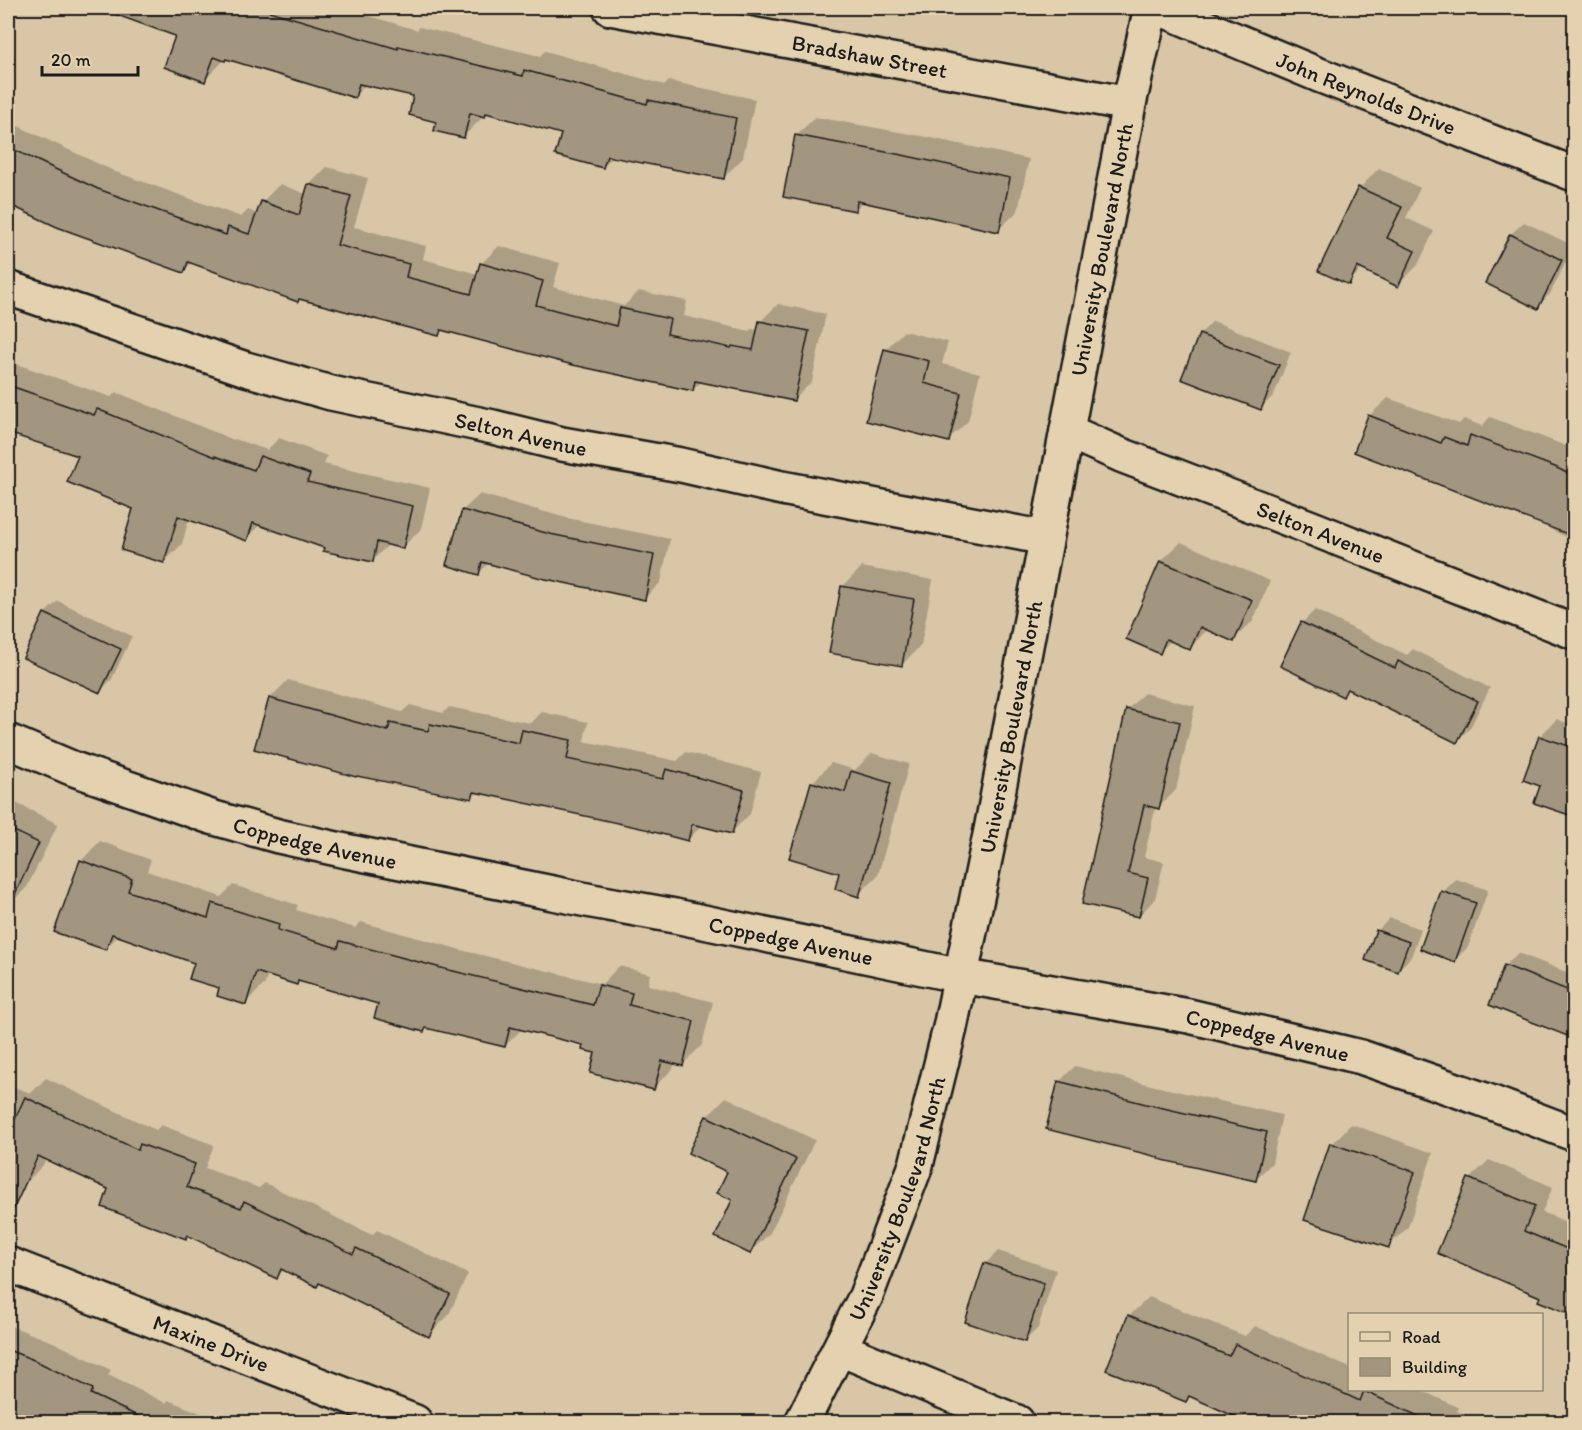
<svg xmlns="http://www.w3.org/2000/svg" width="1582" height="1430" viewBox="0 0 1582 1430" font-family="Itim,sans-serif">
<rect width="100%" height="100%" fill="#d8c6a6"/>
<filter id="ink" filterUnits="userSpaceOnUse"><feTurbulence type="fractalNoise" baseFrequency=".0167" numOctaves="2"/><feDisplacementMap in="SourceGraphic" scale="12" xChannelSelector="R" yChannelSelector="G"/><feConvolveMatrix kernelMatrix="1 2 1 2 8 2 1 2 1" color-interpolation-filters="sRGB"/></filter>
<g filter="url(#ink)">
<!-- shadow -->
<g fill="#0003">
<polygon points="99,8 342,8 417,30 419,27 540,56 545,51 665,85 669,81 755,99 743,158 723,178 614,155 603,167 563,133 488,112 464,136 415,95 366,84 355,96 226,58 205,80 177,35"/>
<polygon points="815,117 922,136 1029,159 1018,211 998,230 863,201 855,209 796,136"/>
<polygon points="8,126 15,129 18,126 116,172 241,217 248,210 258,214 262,202 280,184 306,194 309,185 327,167 368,178 354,227 426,246 423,259 478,274 481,264 499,246 560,263 553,287 624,306 639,291 687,301 684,316 749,331 751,329 759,330 760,322 778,304 826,314 812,382 794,399 702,381 693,390 443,329 439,334 192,262 183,272 57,226 8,203"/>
<polygon points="1379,168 1420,188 1406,218 1434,231 1418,265 1398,285 1363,268 1348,283 1320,270 1360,188"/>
<polygon points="1524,222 1574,246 1550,294 1537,307 1487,282 1511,234"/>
<polygon points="1213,321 1291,352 1274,395 1261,408 1183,378 1200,334"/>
<polygon points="904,331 948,342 942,364 980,373 968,421 948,440 885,350"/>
<polygon points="8,361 111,397 116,392 234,440 235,439 267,450 279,438 327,456 324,464 430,488 421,529 403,547 389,544 372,561 325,547 261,524 246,539 189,519 182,544 164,562 135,508 80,455 8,431"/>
<polygon points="1388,398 1459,424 1464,419 1482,426 1490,417 1574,449 1574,541 1550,529 1551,527 1369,416"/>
<polygon points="480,494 567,518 670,539 661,582 645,598 490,562 479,573 463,510"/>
<polygon points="1181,542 1270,581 1253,621 1233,640 1208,629 1190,648 1172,640 1159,652 1128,638 1161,561"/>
<polygon points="862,567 933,580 921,645 902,665 843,586"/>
<polygon points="58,601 132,636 112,679 99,692 25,657 45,613"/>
<polygon points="1315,610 1407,655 1413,649 1490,688 1470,728 1457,741 1350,688 1343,695 1302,623"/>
<polygon points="288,680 402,712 410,705 443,713 449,707 531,723 542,712 588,722 584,741 677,761 686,752 761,772 750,814 732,832 702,825 688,840 652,830 478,792 472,798 270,698"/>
<polygon points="1144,693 1195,706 1176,790 1159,807 1156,806 1144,857 1164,862 1155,899 1139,916 1083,903 1127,710"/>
<polygon points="1557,719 1574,726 1574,815 1542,785 1525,779 1540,736"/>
<polygon points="872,753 909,764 878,875 858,895 841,872 812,783 831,763 855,770"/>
<polygon points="8,799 58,824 27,887 8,906"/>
<polygon points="100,841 151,860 147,871 221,897 233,885 298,905 296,910 355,928 361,922 465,951 602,984 619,966 650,974 648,985 713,1002 702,1045 682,1065 675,1063 673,1069 653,1088 585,1044 522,1029 505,1046 428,1027 424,1031 380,1003 299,980 296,983 268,974 265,984 245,1003 221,987 196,962 119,935 106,948 81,861"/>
<polygon points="1456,879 1488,890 1468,947 1455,960 1443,892"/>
<polygon points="1390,918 1421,929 1411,957 1398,970 1377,931"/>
<polygon points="1518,953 1574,975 1574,1037 1505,966"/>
<polygon points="1075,1066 1163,1088 1282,1115 1272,1163 1255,1180 1059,1082"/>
<polygon points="46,1078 156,1130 161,1125 214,1145 205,1168 259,1188 265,1183 372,1235 377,1230 468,1274 448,1316 429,1335 320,1282 285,1269 276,1277 188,1234 186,1237 110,1188 46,1159 43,1165 24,1185 8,1177 8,1085 31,1093"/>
<polygon points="726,1097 815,1140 770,1233 750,1252 734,1200 729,1171 690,1152 707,1116"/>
<polygon points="1351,1124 1433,1153 1408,1227 1388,1247 1332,1144"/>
<polygon points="1489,1160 1553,1187 1542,1212 1574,1225 1574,1315 1542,1296 1469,1179"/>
<polygon points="998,1251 1056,1270 1038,1328 1025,1341 985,1264"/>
<polygon points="1149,1297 1245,1336 1255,1326 1350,1368 1350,1390 1421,1390 1459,1408 1457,1411 1484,1422 1251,1422 1191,1396 1186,1401 1129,1316"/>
<polygon points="8,1325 53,1342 111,1370 108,1375 166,1403 168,1400 223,1422 35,1422 21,1415 14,1422 8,1422"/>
<polygon points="1574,1332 1574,1355 1567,1351"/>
</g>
<!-- building -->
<g fill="#a39680" stroke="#1c1c1c" stroke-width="1.5">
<polygon points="106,8 259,8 398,49 398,46 523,76 524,70 647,104 648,100 736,118 724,179 607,156 603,168 555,155 561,134 486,113 485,117 470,113 464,138 434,131 436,122 409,115 413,96 359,84 355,98 226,59 225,61 214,57 205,82 164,67 175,36 106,11"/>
<polygon points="795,135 902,155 1010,178 999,232 857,201 856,211 783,197"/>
<polygon points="8,147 98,189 226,235 228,227 249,234 261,201 299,215 308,184 351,196 337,245 409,264 406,277 471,294 480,263 543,281 536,305 616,326 620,308 670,319 667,334 731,348 732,346 753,350 759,321 809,331 794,401 695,381 693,391 573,365 441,330 439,336 299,299 298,302 188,262 184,273 57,227 8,204"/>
<polygon points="1358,187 1402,207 1387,238 1415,251 1398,287 1357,267 1349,285 1318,271"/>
<polygon points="1510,234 1562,260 1538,309 1485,283"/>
<polygon points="1199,334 1279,365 1261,410 1181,379"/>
<polygon points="884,349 929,361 924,383 961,393 949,442 866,421"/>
<polygon points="8,385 94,415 97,409 215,457 215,456 254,470 260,456 310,474 307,482 413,506 403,549 377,542 373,562 323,551 324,548 253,523 247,541 178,516 164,563 121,550 133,509 67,482 78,456 8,433"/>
<polygon points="1368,415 1441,443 1444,437 1467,446 1470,435 1555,467 1575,477 1575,537 1354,452"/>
<polygon points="462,510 550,534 654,555 645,600 541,578 482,562 479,575 446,565"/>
<polygon points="1160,561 1252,600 1234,642 1200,627 1190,650 1166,639 1160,654 1126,639"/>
<polygon points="841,586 914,599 902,666 829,653"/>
<polygon points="44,613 121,649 100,693 23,658"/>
<polygon points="1301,622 1395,668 1398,661 1478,701 1457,743 1347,689 1343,697 1280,666"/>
<polygon points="269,698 388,731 390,723 428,731 430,724 519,743 522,730 571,740 567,759 663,779 666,769 744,790 732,834 692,824 688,841 650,831 650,830 474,792 472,799 357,776 356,777 254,749"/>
<polygon points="1126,709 1180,722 1159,809 1144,805 1128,873 1148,878 1139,917 1082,904"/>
<polygon points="1539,736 1575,748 1575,817 1534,803 1540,786 1523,780"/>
<polygon points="851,771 891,783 859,897 835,889 839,873 789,858 811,782 845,792"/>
<polygon points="8,828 39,843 8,909"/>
<polygon points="80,860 132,879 128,891 208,918 212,903 279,924 278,930 338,948 340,941 445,969 593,1005 599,985 632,993 629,1005 694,1021 683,1066 662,1061 654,1090 590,1073 595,1053 582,1050 583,1045 510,1027 505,1047 426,1028 424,1032 374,1018 378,1004 298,981 297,985 256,972 246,1005 217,996 219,988 189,979 194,963 112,934 106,950 54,932"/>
<polygon points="1441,891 1476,903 1455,962 1420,949"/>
<polygon points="1376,930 1409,942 1398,972 1365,960"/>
<polygon points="1504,965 1575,993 1575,1039 1489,1005"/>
<polygon points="1058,1081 1146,1104 1267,1132 1256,1181 1158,1159 1158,1157 1046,1129"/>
<polygon points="25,1097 138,1150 140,1144 195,1164 187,1187 241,1208 244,1201 353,1254 356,1248 450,1294 429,1337 319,1283 317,1287 281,1269 277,1279 187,1235 186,1239 102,1207 108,1189 38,1156 8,1221 8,1134"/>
<polygon points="706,1116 796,1159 750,1254 715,1237 732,1200 717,1193 727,1172 688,1153"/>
<polygon points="1330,1143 1415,1172 1389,1248 1304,1220"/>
<polygon points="1468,1178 1535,1206 1524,1231 1575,1252 1575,1316 1538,1301 1540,1297 1437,1253"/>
<polygon points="984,1263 1044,1283 1025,1342 965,1322"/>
<polygon points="1128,1315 1229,1356 1235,1344 1360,1401 1364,1391 1431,1422 1247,1422 1189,1396 1186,1402 1106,1370"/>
<polygon points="8,1350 34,1360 93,1389 91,1394 150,1422 8,1422"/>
</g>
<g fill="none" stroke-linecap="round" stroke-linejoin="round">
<defs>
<g id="street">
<path id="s1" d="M610,8L1129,104"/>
<path id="s2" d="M1159,8L1319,75L1574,174"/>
<path id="s3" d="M8,288L246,369L331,393L493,427L562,444L681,465L782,488L1046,538"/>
<path id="s4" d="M1067,431L1121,455L1309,527L1574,632"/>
<path id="s5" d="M8,741L74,769L211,817L278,836L346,851L592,901L675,916L961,976L1189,1016L1361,1057L1482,1099L1574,1134"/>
<path id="s6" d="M8,1264L415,1422"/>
<polyline points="840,1349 1017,1422"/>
</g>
<g id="secondary">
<path id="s7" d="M802,1422L866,1296L916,1165L950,1028L991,830L1129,104L1151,8"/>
</g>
</defs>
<!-- street casing -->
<use href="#street" stroke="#1c1c1c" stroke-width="38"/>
<!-- secondary casing -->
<use href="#secondary" stroke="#1c1c1c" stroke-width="38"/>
<!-- street -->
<use href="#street" stroke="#e4d1af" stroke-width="33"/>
<!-- secondary -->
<use href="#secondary" stroke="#e4d1af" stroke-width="33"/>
</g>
</g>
<g text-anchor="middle" stroke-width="4.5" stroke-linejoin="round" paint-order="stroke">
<!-- street labels -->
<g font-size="22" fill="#1c1c1c" stroke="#e4d1af">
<text dy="8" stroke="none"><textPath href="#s1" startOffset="264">Bradshaw Street</textPath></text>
<text dy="8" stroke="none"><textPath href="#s2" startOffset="224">John Reynolds Drive</textPath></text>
<text dy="8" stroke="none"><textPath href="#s7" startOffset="1216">University Boulevard North</textPath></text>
<text dy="8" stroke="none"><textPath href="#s3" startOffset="534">Selton Avenue</textPath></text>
<text dy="8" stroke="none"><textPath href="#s4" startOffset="273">Selton Avenue</textPath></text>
<text dy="8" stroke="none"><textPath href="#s7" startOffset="730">University Boulevard North</textPath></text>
<text dy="8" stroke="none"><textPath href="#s5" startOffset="324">Coppedge Avenue</textPath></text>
<text dy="8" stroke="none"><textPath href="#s5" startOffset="810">Coppedge Avenue</textPath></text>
<text dy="8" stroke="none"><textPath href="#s5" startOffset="1296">Coppedge Avenue</textPath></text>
<text dy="8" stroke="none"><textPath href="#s7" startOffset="244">University Boulevard North</textPath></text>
<text dy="8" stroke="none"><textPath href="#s6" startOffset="218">Maxine Drive</textPath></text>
</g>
</g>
<!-- margin -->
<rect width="1582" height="1430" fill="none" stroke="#e4d1af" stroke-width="30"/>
<rect x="15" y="15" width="1552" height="1400" fill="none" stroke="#1c1c1c" stroke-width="2" filter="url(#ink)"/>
<!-- legend -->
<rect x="1348" y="1313" width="195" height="78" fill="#e4d1af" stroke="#948974" stroke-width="1.5"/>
<rect x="1360" y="1332" width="30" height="9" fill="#e4d1af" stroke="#948974" stroke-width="1.5"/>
<text x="1402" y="1343" font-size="18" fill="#1c1c1c">Road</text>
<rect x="1360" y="1358" width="30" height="18" fill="#a39680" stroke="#948974" stroke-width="1.5"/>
<text x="1402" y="1373" font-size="18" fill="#1c1c1c">Building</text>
<!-- scale -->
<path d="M42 66v9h96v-9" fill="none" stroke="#1c1c1c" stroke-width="3"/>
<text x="51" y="66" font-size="18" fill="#1c1c1c" stroke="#e4d1af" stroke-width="4.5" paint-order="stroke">20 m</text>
</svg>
